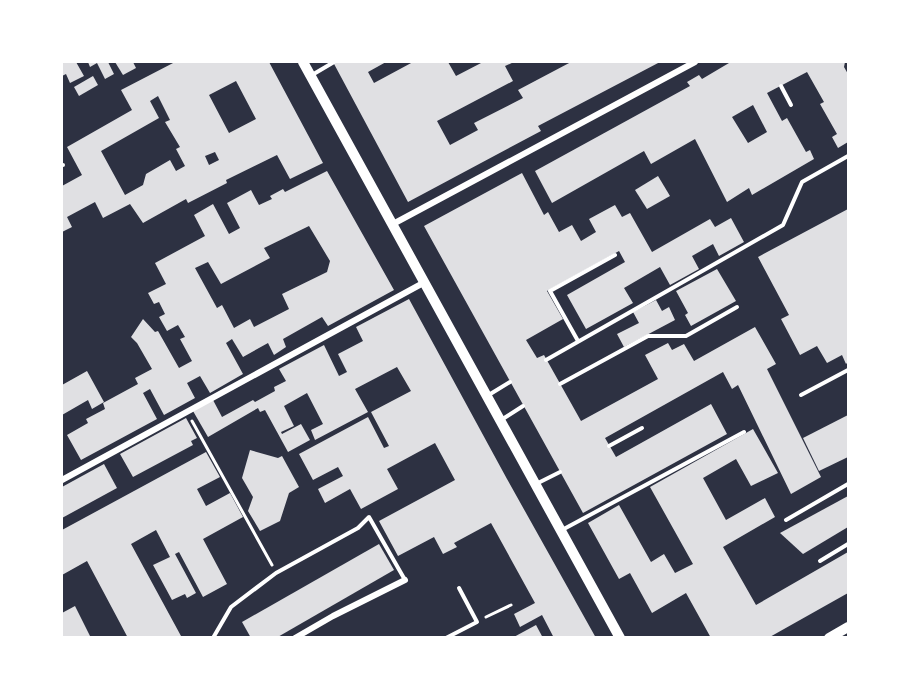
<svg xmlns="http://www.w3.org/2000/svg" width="910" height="699" viewBox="0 0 910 699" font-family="Cabin,sans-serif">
<rect width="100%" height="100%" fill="#2d3142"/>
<!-- building -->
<g fill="#e0e0e3" fill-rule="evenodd">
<polygon points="62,62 76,62 84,76 70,83 66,74 62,76"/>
<polygon points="88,62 108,62 114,74 105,79 97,63 90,67"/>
<polygon points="115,62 133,62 136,68 123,75"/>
<path d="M175,62H269L323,163L290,179L277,155L226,180L227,183L188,203L186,199L143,223L130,204L103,218L95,202L67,217L72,227L62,232V186L82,175L67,147L132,110L121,90ZM236,81L256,119L229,133L209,95ZM158,96L170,120L165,122L180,147L176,149L185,166L176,171L170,160L146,174L143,185L125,195L101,151L159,118L150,101ZM215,152L219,160L209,165L205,156Z"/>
<polygon points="333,62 386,62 368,72 374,83 413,62 448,62 456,76 483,62 514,62 505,66 513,81 437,121 450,145 478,130 474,123 523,98 518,90 571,62 660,62 538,126 541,131 408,202"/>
<path d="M729,62H845L844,67L848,74V142L838,148L832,137L837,134L820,104L824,102L807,72L767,93L782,121L787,118L806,152L810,150L814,159L752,195L749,188L727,202L695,139L651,164L644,151L552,203L535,171L690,86L687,82L699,75L702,79L729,63ZM753,105L767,132L748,143L732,117Z"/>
<polygon points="93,76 98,85 79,96 74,87"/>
<path d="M327,171L394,290L328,326L322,317L283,339L286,347L274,355L268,343L243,357L232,339L226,343L243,374L210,393L200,376L187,383L195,398L164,415L150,389L143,393L157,419L81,460L67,435L88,423L86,419L105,409L103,403L138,384L135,378L152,369L137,343L131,337L143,319L155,332L158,331L179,368L192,361L180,339L185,337L178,325L167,331L159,317L165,314L159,302L154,304L148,293L166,284L155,263L205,236L194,215L213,204L229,234L240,228L227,203L251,190L259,205L272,199L270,196L283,189L285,192ZM309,226L330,261L327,272L282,294L289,309L254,327L250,319L234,328L222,305L217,308L195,268L208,262L221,284L270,258L264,248Z"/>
<polygon points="522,173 544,215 548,212 559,232 572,225 581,241 596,232 589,219 615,205 622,217 630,213 652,252 710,219 715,227 731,218 744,242 719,256 713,244 692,256 699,269 670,285 660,267 624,288 633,303 586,329 567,295 625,262 619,251 547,291 563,319 526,340 537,358 544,355 581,421 658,379 645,355 668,343 672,350 684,344 694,361 755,327 776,364 767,369 821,477 791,494 738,385 732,389 723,372 605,438 616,457 711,404 727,434 583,513 424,226"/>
<polygon points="658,176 670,196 647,209 635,190"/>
<polygon points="848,209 848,362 846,364 842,355 827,363 817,346 800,355 781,319 789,315 758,257"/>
<polygon points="717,269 736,301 691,326 685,315 688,313 676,291"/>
<polygon points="409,299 507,479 596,638 554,638 542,615 520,627 514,614 535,603 491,523 454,543 457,547 443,554 434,537 398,556 379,521 455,480 435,443 387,469 398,489 361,509 350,489 325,503 318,489 343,476 338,467 313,480 299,454 368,417 384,448 389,446 371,412 411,391 397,367 355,389 368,412 315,440 311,430 323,424 307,393 284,406 294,426 281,432 282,434 301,424 310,440 288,452 265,410 260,412 258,408 208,437 193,411 213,400 222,417 253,400 255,402 275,391 274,387 286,381 279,369 324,345 339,376 347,372 338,354 363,341 356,327"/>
<polygon points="656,300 662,311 669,307 675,320 624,347 617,334 639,323 633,312"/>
<polygon points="87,371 104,402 92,409 88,400 62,415 62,385"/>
<polygon points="848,415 848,457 819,471 803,438"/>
<polygon points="186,418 197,438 191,441 193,445 133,477 120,454"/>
<polygon points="753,429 778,473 751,486 736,459 703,478 726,520 765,498 775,517 723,547 756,605 848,552 848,593 768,638 711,638 686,593 652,613 630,573 619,579 588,523 619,505 651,562 664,554 675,573 693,564 650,487"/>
<polygon points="250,450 278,458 282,456 299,487 289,493 280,521 260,531 248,511 253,497 242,478"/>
<polygon points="206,452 220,477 197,489 206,506 230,493 243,517 203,539 227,584 203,597 179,552 175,554 196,593 187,598 185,594 172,600 153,565 170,557 156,530 131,544 181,636 128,638 87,561 62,575 62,530"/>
<polygon points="104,464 117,488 62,518 62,487"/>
<polygon points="848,496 848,527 803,554 780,533"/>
<polygon points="379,544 394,570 276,638 251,638 242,622"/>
<polygon points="75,606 91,638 62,638 62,613"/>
<polygon points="536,625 543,638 512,638"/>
</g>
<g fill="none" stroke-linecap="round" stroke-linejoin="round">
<!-- path -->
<g stroke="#fff" stroke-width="3">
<polyline points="192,421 272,565"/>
<polyline points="486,617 511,605"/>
</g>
<!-- service -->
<g stroke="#fff" stroke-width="4">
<polyline points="312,75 334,62"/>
<polyline points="781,86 791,105"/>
<polyline points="62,165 63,165"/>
<polyline points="578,341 550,291 615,255"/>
<polyline points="546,360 783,225 802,182 848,156"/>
<polyline points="560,384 648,336 686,336 737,307"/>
<polyline points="801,395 848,370"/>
<polyline points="487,396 510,382"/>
<polyline points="501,420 523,406"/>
<polyline points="609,446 642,428"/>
<polyline points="536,484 560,472"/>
<polyline points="786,520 848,484"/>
<polyline points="562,530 744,432"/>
<polyline points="820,561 848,544"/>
<polyline points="213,638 231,607 276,573 358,528 369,517 405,580"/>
<polyline points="446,638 477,622 459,588"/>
</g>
<!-- minor -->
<g stroke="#fff" stroke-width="6">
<polyline points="393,224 695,62"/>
<polyline points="62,480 425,282"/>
<polyline points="295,638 333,616 405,580"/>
</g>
<!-- secondary -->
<g stroke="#fff" stroke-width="10">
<polyline points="303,62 620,638"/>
<polyline points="829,638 848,627"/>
</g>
</g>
<!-- border -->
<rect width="910" height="699" fill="none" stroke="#ffffff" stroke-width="126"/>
</svg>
